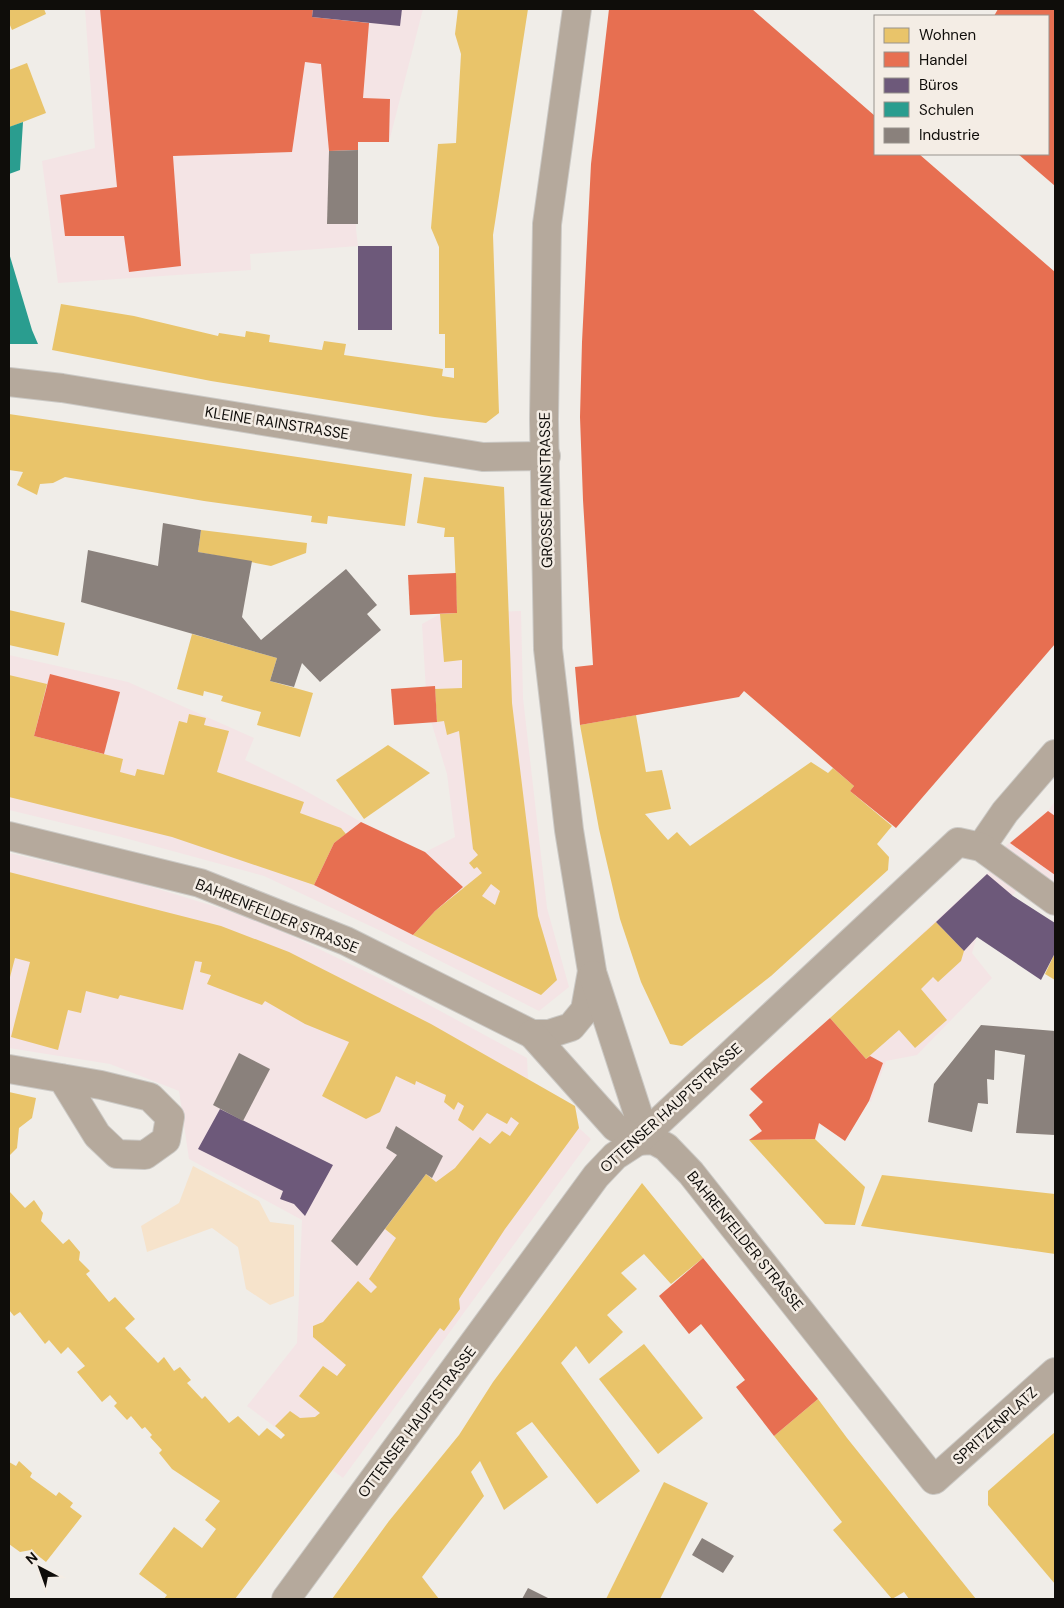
<svg xmlns="http://www.w3.org/2000/svg" width="1064" height="1608" viewBox="0 0 1064 1608" font-family="'DM Sans',sans-serif">
<rect width="100%" height="100%" fill="#f0ede8"/>
<!-- commercial -->
<g fill="#f4e4e5">
<polygon points="85,9 423,9 389,142 358,142 356,229 358,246 250,254 251,270 58,283 42,161 95,148"/>
<polygon points="521,611 523,698 547,908 569,987 539,1011 383,932 264,876 121,837 9,810 9,655 128,682 254,738 245,760 297,786 361,822 425,852 455,837 447,774 427,708 422,624 440,614"/>
<polygon points="1055,801 1055,886 1003,848 1048,811"/>
<polygon points="9,853 135,882 259,920 383,980 527,1058 528,1079 575,1106 579,1128 591,1139 343,1478 247,1406 297,1343 302,1220 189,1159 179,1091 110,1064 9,1048"/>
<polygon points="992,869 1018,889 977,936 972,953 992,978 917,1055 886,1061 871,1102 846,1087 820,1123 815,1139 749,1140 761,1130 749,1115 763,1102 750,1089 806,1041"/>
</g>
<!-- green -->
<polygon fill="#f6e3cb" points="193,1166 259,1201 270,1222 294,1225 294,1296 270,1305 246,1289 238,1247 212,1228 147,1252 141,1226 179,1203"/>
<!-- homes -->
<g fill="#e9c46a" fill-rule="evenodd">
<polygon points="9,9 44,9 46,14 12,30 9,23"/>
<polygon points="458,9 528,9 493,235 499,413 486,423 435,417 211,381 52,350 61,304 134,316 218,336 219,333 245,337 246,331 270,335 269,342 322,350 324,341 346,344 344,355 443,369 442,376 454,378 454,368 445,368 445,334 439,334 439,247 431,228 438,144 456,143 461,54 455,34"/>
<polygon points="27,63 46,113 10,127 9,70"/>
<polygon points="9,414 412,474 405,526 328,516 327,524 311,522 312,516 204,501 65,477 53,483 40,484 37,495 17,485 23,472 9,470"/>
<path d="M424,477L504,487L512,703L538,916L557,980L541,995L413,935L435,911L482,873L477,867L474,869L469,863L478,855L473,849L459,731L447,735L444,721L437,722L435,689L462,688V660L444,662L440,614L457,613L454,537H444L445,528L417,523ZM491,884L500,891L495,905L482,896Z"/>
<polygon points="201,530 307,543 306,553 271,566 198,552"/>
<polygon points="9,610 65,623 58,656 9,645"/>
<polygon points="192,634 277,658 270,681 313,693 300,737 257,725 261,712 221,701 223,696 204,691 203,696 177,689"/>
<polygon points="9,675 47,684 34,736 123,759 120,772 135,776 137,769 164,775 179,721 187,723 189,714 206,718 204,725 229,731 217,772 304,802 300,813 341,828 346,834 334,843 314,885 172,837 9,797"/>
<polygon points="636,715 646,772 662,770 671,809 645,814 668,840 677,832 690,846 811,762 828,773 833,768 854,786 850,791 892,826 877,844 889,857 888,870 771,976 682,1046 670,1044 641,982 620,919 599,829 580,725"/>
<polygon points="388,745 430,773 364,819 336,780"/>
<polygon points="9,872 221,926 289,952 431,1024 575,1106 579,1128 505,1229 459,1299 460,1309 444,1331 440,1328 235,1599 164,1599 167,1595 139,1574 174,1527 202,1548 216,1529 205,1520 220,1501 172,1469 159,1453 162,1450 150,1437 152,1435 145,1427 142,1429 131,1416 127,1420 114,1406 117,1403 110,1395 102,1402 77,1372 85,1366 68,1347 61,1354 49,1340 45,1344 20,1312 14,1316 9,1310 9,1191 25,1208 34,1200 43,1213 41,1221 63,1244 69,1239 80,1252 79,1260 90,1271 86,1274 109,1302 115,1297 135,1319 125,1328 158,1363 164,1357 174,1371 180,1367 191,1380 187,1383 202,1399 205,1396 229,1423 238,1416 259,1436 267,1428 281,1439 285,1435 275,1426 290,1411 300,1418 315,1417 320,1413 299,1396 323,1366 337,1376 346,1365 313,1337 313,1326 323,1322 358,1281 371,1293 377,1287 369,1279 396,1238 385,1229 426,1174 436,1182 455,1168 480,1137 490,1144 502,1131 510,1136 519,1123 511,1117 507,1124 487,1113 473,1131 458,1120 464,1106 458,1102 454,1110 444,1102 446,1095 416,1081 415,1085 396,1076 380,1112 366,1119 322,1096 349,1042 305,1024 265,1001 262,1005 207,984 211,975 200,972 202,962 195,961 183,1010 120,995 118,999 86,991 81,1013 68,1010 58,1050 11,1037 30,962 15,958 9,981"/>
<polygon points="936,922 964,951 961,961 938,982 933,977 921,989 947,1020 915,1048 899,1030 866,1059 830,1018"/>
<polygon points="1055,953 1055,980 1045,974"/>
<polygon points="9,1092 36,1098 32,1118 19,1128 17,1148 9,1156"/>
<polygon points="815,1139 865,1187 855,1225 825,1224 749,1140"/>
<polygon points="882,1175 1055,1194 1055,1254 861,1226"/>
<polygon points="642,1183 703,1258 671,1284 644,1254 621,1273 637,1289 607,1315 623,1332 589,1364 576,1346 561,1363 640,1471 597,1504 532,1422 516,1433 548,1477 504,1510 480,1461 471,1472 484,1496 422,1577 439,1599 332,1599 389,1521 459,1435 493,1382"/>
<polygon points="644,1344 703,1418 658,1454 599,1379"/>
<polygon points="818,1399 847,1438 976,1599 909,1599 904,1592 892,1599 833,1530 842,1522 774,1436"/>
<polygon points="1055,1432 1055,1584 988,1505 988,1491"/>
<polygon points="19,1461 32,1473 30,1477 56,1496 59,1492 73,1503 70,1507 82,1516 46,1562 31,1550 20,1552 9,1544 9,1462 16,1466"/>
<polygon points="664,1482 708,1503 660,1599 606,1599"/>
</g>
<!-- shops -->
<g fill="#e76f51">
<polygon points="100,9 313,9 312,17 369,23 363,98 390,99 389,142 358,142 358,150 329,151 321,64 305,62 292,152 173,156 181,266 129,272 124,236 65,236 60,195 117,187"/>
<polygon points="609,9 752,9 875,116 875,154 919,154 1055,272 1055,644 896,828 850,791 854,786 744,691 739,697 580,725 575,667 593,665 583,500 580,417 582,342 591,164"/>
<polygon points="998,9 1055,9 1055,186 1018,154 1048,154 1048,16 994,16"/>
<polygon points="456,573 457,613 410,615 408,575"/>
<polygon points="50,674 120,692 104,754 34,736"/>
<polygon points="435,686 437,722 394,725 391,689"/>
<polygon points="1048,811 1055,816 1055,875 1010,843"/>
<polygon points="361,822 425,852 463,887 435,911 413,935 314,885 334,843"/>
<polygon points="830,1018 866,1059 870,1056 883,1063 869,1101 845,1141 819,1123 815,1139 749,1140 762,1131 749,1115 763,1102 750,1089"/>
<polygon points="703,1258 818,1399 774,1436 736,1387 745,1380 701,1324 689,1334 659,1296"/>
</g>
<!-- offices -->
<g fill="#6d597a">
<polygon points="313,9 402,9 400,26 312,17"/>
<rect x="358" y="246" width="34" height="84"/>
<polygon points="987,874 1013,896 1055,923 1055,953 1041,980 977,937 964,951 936,922"/>
<polygon points="220,1109 333,1165 305,1216 294,1204 280,1199 283,1191 198,1149"/>
</g>
<!-- schools -->
<g fill="#2a9d8f">
<polygon points="23,122 20,170 9,174 9,127"/>
<polygon points="9,253 32,330 38,344 9,344"/>
</g>
<!-- industry -->
<g fill="#8a817c">
<polygon points="358,150 358,224 327,224 329,151"/>
<polygon points="163,523 201,530 198,552 252,561 242,617 261,640 346,569 377,605 367,614 381,630 320,682 302,663 294,687 270,681 277,658 81,602 88,550 158,566"/>
<polygon points="981,1025 1055,1031 1055,1135 1016,1133 1025,1055 995,1050 994,1080 987,1079 988,1104 978,1103 972,1132 928,1122 934,1084"/>
<polygon points="239,1053 270,1069 243,1121 213,1105"/>
<polygon points="396,1126 443,1156 432,1178 426,1174 357,1266 331,1241 397,1155 386,1148"/>
<polygon points="702,1538 734,1556 723,1573 692,1555"/>
<polygon points="528,1588 550,1599 522,1599"/>
</g>
<g fill="none" stroke-linecap="round" stroke-linejoin="round">
<defs>
<g id="minor">
<polyline points="9,382 62,388 483,457 546,456"/>
<polyline points="9,836 200,883 346,941 532,1034 549,1034 571,1027 585,1010 592,971 569,830 548,649 544,419 547,224 577,9"/>
<polyline points="981,847 1005,812 1055,754"/>
<polyline points="593,975 640,1120 638,1141"/>
<polyline points="532,1034 615,1127 638,1141 653,1140 666,1147 691,1173 934,1480 1055,1372"/>
<polyline points="9,1069 101,1085 150,1097 170,1117 166,1140 145,1155 117,1154 97,1135 62,1078"/>
<polyline points="286,1599 596,1176 615,1156 638,1141 958,842 981,847 1055,901"/>
</g>
</defs>
<!-- minor casing -->
<use href="#minor" stroke="#cbc9c5" stroke-width="30"/>
<!-- minor -->
<use href="#minor" stroke="#b5a99c" stroke-width="28"/>
</g>
<g text-anchor="middle" stroke-width="5" stroke-linejoin="round" paint-order="stroke">
<!-- street labels -->
<g font-size="15" fill="#0f0d0a" stroke="#f4ede5">
<text transform="translate(277 423) rotate(9)" y="5">KLEINE RAINSTRASSE</text>
<text transform="translate(546 490) rotate(-91)" y="5">GROSSE RAINSTRASSE</text>
<text transform="translate(277 916) rotate(22)" y="5">BAHRENFELDER STRASSE</text>
<text transform="translate(671 1108) rotate(-42)" y="5">OTTENSER HAUPTSTRASSE</text>
<text transform="translate(745 1241) rotate(51)" y="5">BAHRENFELDER STRASSE</text>
<text transform="translate(417 1422) rotate(-53)" y="5">OTTENSER HAUPTSTRASSE</text>
<text transform="translate(995 1426) rotate(-42)" y="5">SPRITZENPLATZ</text>
</g>
</g>
<!-- border -->
<rect width="1064" height="1608" fill="none" stroke="#0f0d0a" stroke-width="20"/>
<!-- legend -->
<rect x="874" y="15" width="175" height="140" fill="#f4ede5" stroke="#98938d"/>
<rect x="884" y="28" width="25" height="15" fill="#e9c46a" stroke="#98938d"/>
<text x="919" y="40" font-size="15" fill="#0f0d0a">Wohnen</text>
<rect x="884" y="52" width="25" height="15" fill="#e76f51" stroke="#98938d"/>
<text x="919" y="65" font-size="15" fill="#0f0d0a">Handel</text>
<rect x="884" y="78" width="25" height="15" fill="#6d597a" stroke="#98938d"/>
<text x="919" y="90" font-size="15" fill="#0f0d0a">Büros</text>
<rect x="884" y="102" width="25" height="15" fill="#2a9d8f" stroke="#98938d"/>
<text x="919" y="115" font-size="15" fill="#0f0d0a">Schulen</text>
<rect x="884" y="128" width="25" height="15" fill="#8a817c" stroke="#98938d"/>
<text x="919" y="140" font-size="15" fill="#0f0d0a">Industrie</text>
<!-- north arrow -->
<g transform="translate(40 1568) rotate(319)" stroke="#f4ede5" stroke-width="4" paint-order="stroke">
<path d="M0-4L9 19L0 12L-9 19Z" fill="#0f0d0a"/>
<text y="-8" font-size="14" font-weight="bold" text-anchor="middle" fill="#0f0d0a">N</text>
</g>
</svg>
